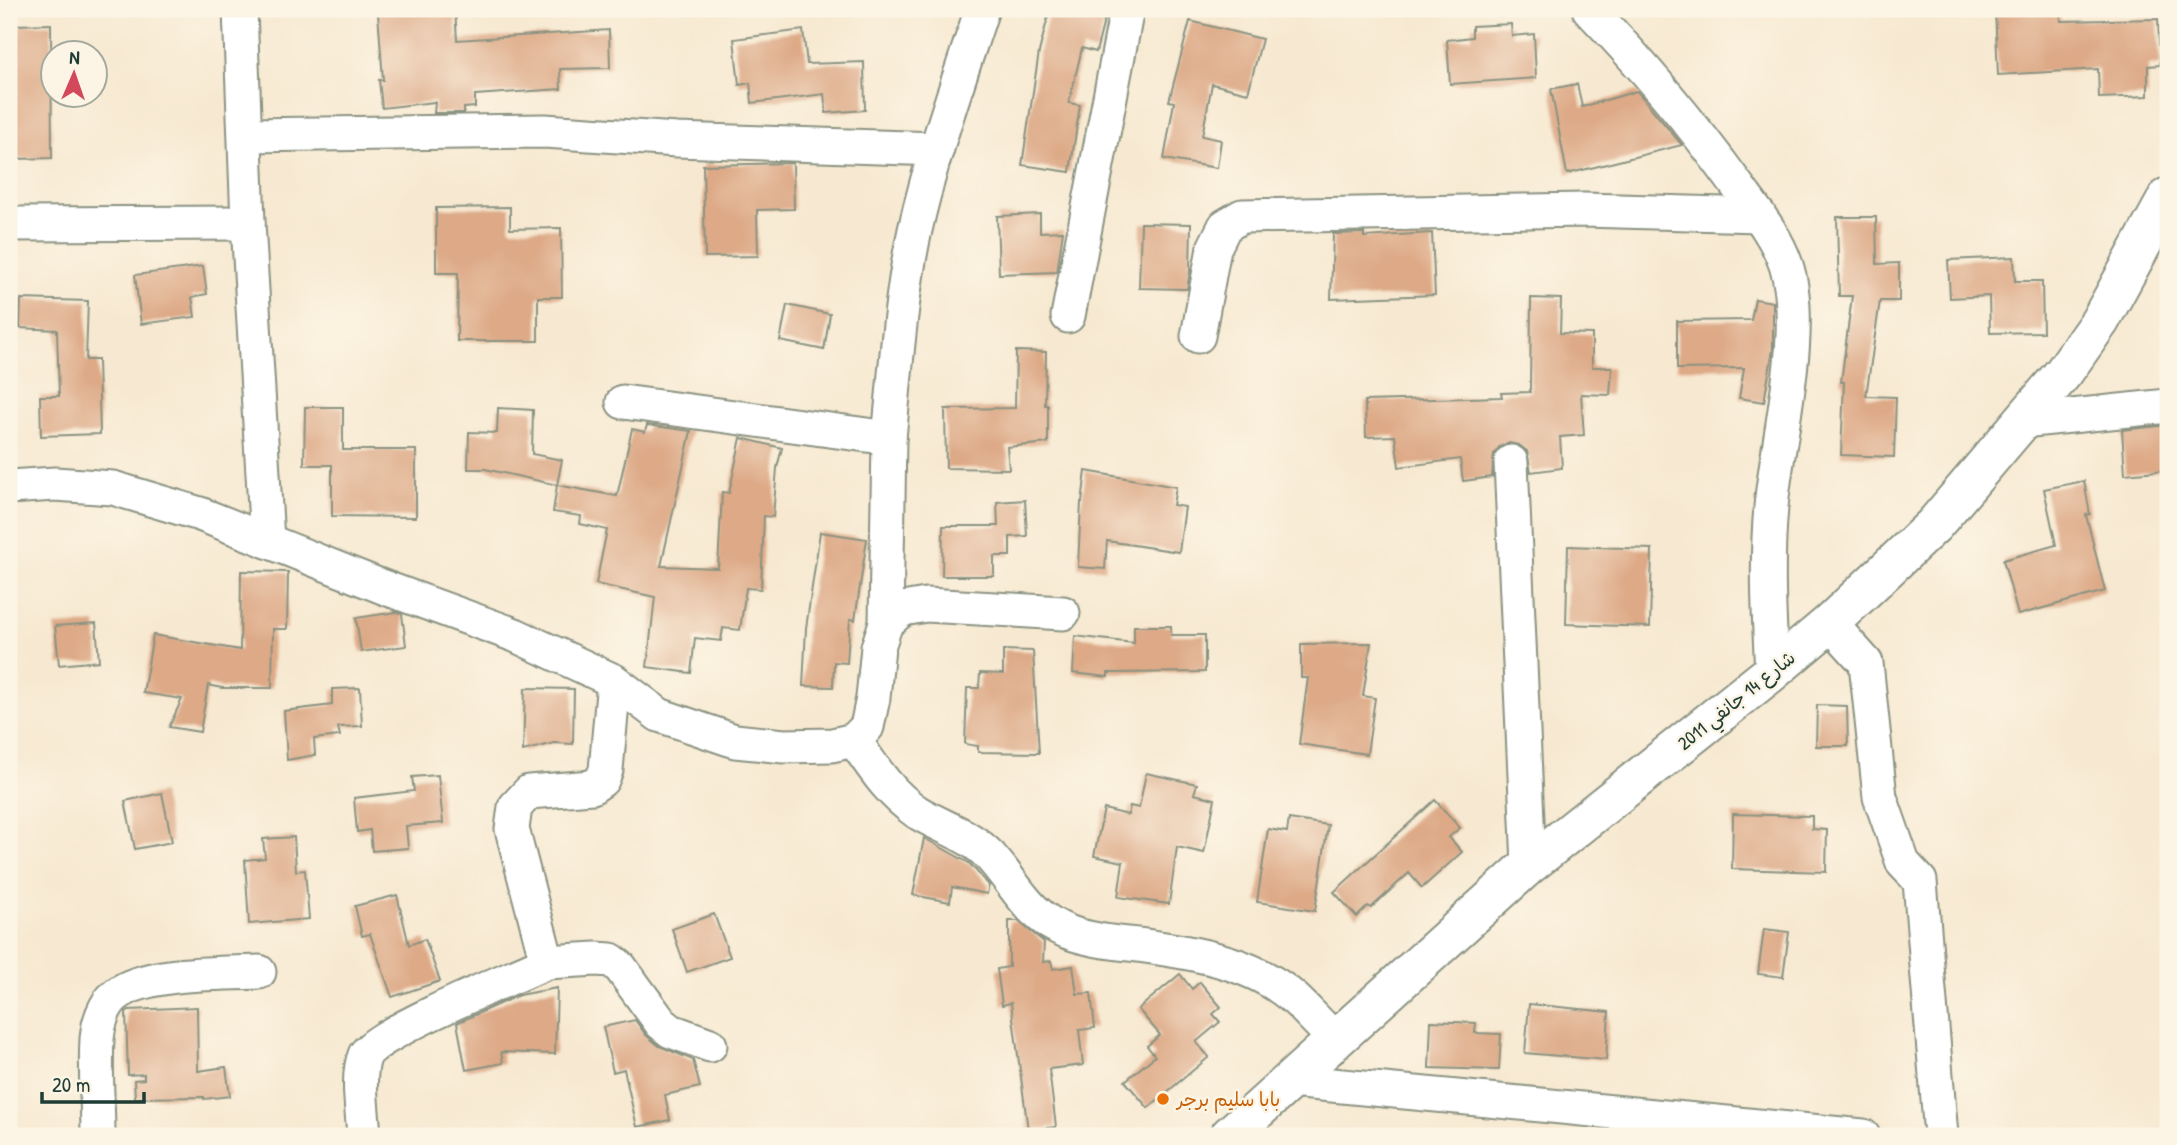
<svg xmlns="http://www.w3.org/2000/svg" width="2177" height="1145" viewBox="0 0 2177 1145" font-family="'Patrick Hand','Playpen Sans Arabic',sans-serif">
<rect width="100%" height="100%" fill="#fcf5e5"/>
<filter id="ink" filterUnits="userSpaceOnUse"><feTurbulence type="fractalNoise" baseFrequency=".0143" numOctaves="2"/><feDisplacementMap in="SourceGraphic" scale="14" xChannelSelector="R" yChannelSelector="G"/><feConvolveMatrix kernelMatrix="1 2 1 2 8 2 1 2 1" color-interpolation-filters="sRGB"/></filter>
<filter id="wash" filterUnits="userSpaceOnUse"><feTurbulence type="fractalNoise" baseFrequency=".00686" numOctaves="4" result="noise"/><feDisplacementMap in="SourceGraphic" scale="28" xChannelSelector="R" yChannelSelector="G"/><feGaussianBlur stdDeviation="1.57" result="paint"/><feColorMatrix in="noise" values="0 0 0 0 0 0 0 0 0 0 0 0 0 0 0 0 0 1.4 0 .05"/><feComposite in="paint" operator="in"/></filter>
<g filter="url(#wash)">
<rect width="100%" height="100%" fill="#f7e9d1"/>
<g id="blocks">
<!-- building -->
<g fill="#dda986">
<polygon points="384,9 455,9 457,40 609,30 610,68 560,69 561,89 475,95 475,107 464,108 464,113 434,113 435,102 382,108 379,80 383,80 378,13 385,12"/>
<polygon points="1050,9 1107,9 1096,52 1082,48 1069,103 1080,105 1070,172 1022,165 1039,52"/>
<polygon points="1995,9 2060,9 2061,21 2158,19 2160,65 2148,66 2148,96 2099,98 2098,69 1998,75"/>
<polygon points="1190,21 1262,39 1248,93 1212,84 1202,136 1221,140 1217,168 1164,159 1174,102 1169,101"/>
<polygon points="51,24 52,158 16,159 17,142 9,142 9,38 16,37 15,25"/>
<polygon points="1511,24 1512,36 1534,34 1536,78 1450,84 1447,40 1472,37 1472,26"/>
<polygon points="803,30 807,64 864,62 865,110 826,113 824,94 752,103 750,83 739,85 734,39"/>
<polygon points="1577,84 1582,107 1637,91 1682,145 1567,174 1551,89"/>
<polygon points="793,163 794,209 757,210 758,256 705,257 703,165"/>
<polygon points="510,207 510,229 561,228 562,297 538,297 538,341 457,341 458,273 436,273 436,208"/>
<polygon points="1040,214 1040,232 1063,231 1057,272 999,274 997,216"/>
<polygon points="1837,217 1876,217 1877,264 1899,263 1899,301 1880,301 1866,396 1896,397 1894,457 1841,455 1844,382 1841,382 1852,296 1839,296"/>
<polygon points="1141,223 1191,224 1190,272 1187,289 1139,288"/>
<polygon points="1364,233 1364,237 1432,233 1435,295 1331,299 1333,234"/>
<polygon points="2014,257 2015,281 2042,281 2043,332 1990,333 1989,296 1950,298 1948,260"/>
<polygon points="203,266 207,294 192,297 195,317 141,324 135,275"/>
<polygon points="1531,298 1561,299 1560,333 1592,334 1592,367 1612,367 1610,395 1581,394 1584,435 1560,437 1562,468 1531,472 1527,451 1519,445 1509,443 1500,446 1494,454 1492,477 1463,481 1460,459 1399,467 1395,436 1366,437 1365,401 1502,397 1501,393 1530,392"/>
<polygon points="21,299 88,301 86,360 98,360 100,434 41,436 40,396 59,396 57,330 20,328"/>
<polygon points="1755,299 1773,302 1773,350 1764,402 1739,398 1744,368 1677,369 1677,321 1751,320"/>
<polygon points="787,305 830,314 824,350 780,341"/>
<polygon points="1016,351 1046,352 1045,405 1048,405 1048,443 1007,447 1009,469 946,468 945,409 1015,408"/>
<polygon points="305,407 343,407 343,450 416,450 416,517 332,516 332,465 304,465"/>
<polygon points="498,408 533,410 532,454 562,460 557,485 485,469 468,469 469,432 497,433"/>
<polygon points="647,425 691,431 661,566 718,568 722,492 729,493 741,438 782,448 777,468 773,517 764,516 761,589 746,588 740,630 723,628 721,641 695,638 691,673 647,667 655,597 596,584 607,530 580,524 581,516 553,512 557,485 617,496 632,429 645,432"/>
<polygon points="2168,425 2168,470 2125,474 2122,430"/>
<polygon points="1086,471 1176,487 1173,505 1185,507 1179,552 1107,541 1105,569 1078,567 1081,502 1082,502"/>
<polygon points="2084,481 2090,514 2086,515 2105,591 2018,615 2003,560 2056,545 2044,489"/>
<polygon points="1025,500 1027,536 1010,537 1010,556 994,556 994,576 942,576 943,526 998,526 997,502"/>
<polygon points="820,532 867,539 855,620 850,619 847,663 834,662 833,687 803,686 806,628"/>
<polygon points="1568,546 1652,549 1650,627 1566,624"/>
<polygon points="241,571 288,572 287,629 273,629 272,688 222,688 208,685 200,732 169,727 182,699 143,693 153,635 240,650"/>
<polygon points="396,612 402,614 406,646 361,652 356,618"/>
<polygon points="96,623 99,661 59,665 55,626"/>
<polygon points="1134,626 1171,626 1171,635 1205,635 1205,672 1108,673 1108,677 1073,673 1075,636 1134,643"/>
<polygon points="1371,643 1363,696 1375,698 1367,754 1299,744 1308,678 1301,678 1301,644"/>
<polygon points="1003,650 1033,651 1039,753 978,752 978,746 965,744 967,688 979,688 980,673 1003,674"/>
<polygon points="360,688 362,726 338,727 340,736 314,739 315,755 287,760 284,711 332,705 332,689"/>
<polygon points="525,688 574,689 573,744 554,743 523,751"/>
<polygon points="1817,705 1847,706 1848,746 1816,746"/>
<polygon points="1146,773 1197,784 1194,794 1215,799 1204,853 1177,847 1169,904 1118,897 1123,862 1094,856 1104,809 1128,815 1130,806 1139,808"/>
<polygon points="438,775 443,823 406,826 408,848 372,851 370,830 357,832 354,798 414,791 412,777"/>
<polygon points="162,793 172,842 135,849 125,801"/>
<polygon points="1435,800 1460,828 1449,837 1462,852 1422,888 1409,873 1371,908 1368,906 1357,917 1334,892"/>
<polygon points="1733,814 1812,816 1812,829 1827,830 1826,872 1732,869"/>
<polygon points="1289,819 1328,825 1315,911 1257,902 1268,829 1287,832"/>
<polygon points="294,837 296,871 305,870 309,919 249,924 245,860 265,858 263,839"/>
<polygon points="924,838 969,863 989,885 987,894 952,887 950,902 913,895"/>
<polygon points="397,895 409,945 425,939 440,981 392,997 370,934 362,936 355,906"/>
<polygon points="714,914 730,957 687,972 672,929"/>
<polygon points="1009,921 1018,921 1044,942 1043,962 1051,961 1053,969 1073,966 1077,994 1091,993 1095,1028 1079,1030 1083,1065 1049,1069 1056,1127 1028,1130 1011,1003 1002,1005 997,969 1009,967"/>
<polygon points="1764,929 1789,932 1783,977 1758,974"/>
<polygon points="1180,974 1192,989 1200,982 1221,1007 1213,1014 1220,1022 1196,1042 1209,1057 1148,1108 1125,1081 1155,1056 1147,1046 1160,1035 1138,1009"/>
<polygon points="557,988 555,1054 501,1052 503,1063 466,1070 457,1023 519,995"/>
<polygon points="1529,1004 1609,1012 1606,1060 1525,1053"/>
<polygon points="197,1007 198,1071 226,1067 230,1096 204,1099 204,1097 135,1098 134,1080 144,1079 144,1074 128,1075 126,1012 129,1010"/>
<polygon points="635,1020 646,1035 659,1046 693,1060 700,1087 665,1095 670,1120 637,1127 624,1069 613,1072 603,1027"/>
<polygon points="1431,1021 1476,1023 1475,1033 1501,1034 1499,1070 1429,1068"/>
</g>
</g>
</g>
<g filter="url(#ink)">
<use href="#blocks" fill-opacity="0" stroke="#8b9382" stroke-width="2"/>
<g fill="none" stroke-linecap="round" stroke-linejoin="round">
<defs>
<g id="minor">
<polyline points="240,9 248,223 267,541"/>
<path d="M1589,9C1642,64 1691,122 1736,184C1754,209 1776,235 1786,265C1807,328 1777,440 1771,507C1766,562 1769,617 1772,672"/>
<polyline points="246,135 545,131 677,140 937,149"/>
<polyline points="9,224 248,223"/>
<polyline points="1068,316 1127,9"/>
<polyline points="1198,336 1214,248 1225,226 1242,216 1584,210 1759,215"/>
<path d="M623,402L889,438C896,369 900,298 915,230C932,155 958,82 982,9"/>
<polyline points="2022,421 2168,406"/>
<polyline points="1511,462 1529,865"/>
<polyline points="9,487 55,484 113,488 200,514 383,587 515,635 614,681 659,715 735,741 784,746 832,745 854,740 867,727 873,698 878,647 886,623 903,609 926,605 1063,613"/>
<polyline points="886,623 889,438"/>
<polyline points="1830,623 1866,663 1880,797 1903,863 1920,881 1941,1136"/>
<path d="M854,740C873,767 889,793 917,812C941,827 969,834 989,855C1017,885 1027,916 1068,932C1094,942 1125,943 1152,947C1201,954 1256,964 1295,999C1309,1012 1322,1027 1336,1040"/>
<polyline points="547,962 596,959 611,960 620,967 661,1023 671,1031 710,1045"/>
<polyline points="1290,1081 1863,1136"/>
<path d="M98,1136C98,1104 95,1071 97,1039C98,1024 104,1004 116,995C145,971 221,974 259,972"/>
<path d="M364,1136C363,1114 356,1076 365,1055C374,1034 518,975 547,962L512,829L515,807L529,792L592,787L602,780L606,770L614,681"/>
</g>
<polyline id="major" points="1229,1136 1529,865 1772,672 1830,623 1934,525 2064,372 2100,321 2168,197"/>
</defs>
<!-- minor casing -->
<use href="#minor" stroke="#8b9382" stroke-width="37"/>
<!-- major casing -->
<use href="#major" stroke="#8b9382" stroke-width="42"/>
<!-- minor -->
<use href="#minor" stroke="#fff" stroke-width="33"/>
<!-- major -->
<use href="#major" stroke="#fff" stroke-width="38"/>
</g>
</g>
<!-- markers -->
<circle fill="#e8710a" stroke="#fcf5e5" stroke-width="2.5" cx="1163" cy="1099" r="7"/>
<g text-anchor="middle" stroke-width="5" stroke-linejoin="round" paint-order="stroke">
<!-- street labels -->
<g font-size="19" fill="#1f3d34" stroke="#fcf5e5">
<text transform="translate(1736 700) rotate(-39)" y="7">شارع 14 جانفي 2011</text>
</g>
<!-- food labels -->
<g font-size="19" fill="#c56008" stroke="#fcf5e5" text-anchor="start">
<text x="1177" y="1106">بابا سليم برجر</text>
</g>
</g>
<!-- margin -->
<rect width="2177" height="1145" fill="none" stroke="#fcf5e5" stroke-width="35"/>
<!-- north arrow -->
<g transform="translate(74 74) rotate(2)"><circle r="33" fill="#fcf5e5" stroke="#a4ab9e" stroke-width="2"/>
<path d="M0-5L12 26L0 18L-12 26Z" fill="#d1495b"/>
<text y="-10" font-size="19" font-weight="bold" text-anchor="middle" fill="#1f3d34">N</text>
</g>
<!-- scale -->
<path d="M42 1092v10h102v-10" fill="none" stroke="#1f3d34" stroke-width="3.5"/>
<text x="52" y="1092" font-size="21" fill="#1f3d34" stroke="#fcf5e5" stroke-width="5" paint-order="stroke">20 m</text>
</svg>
